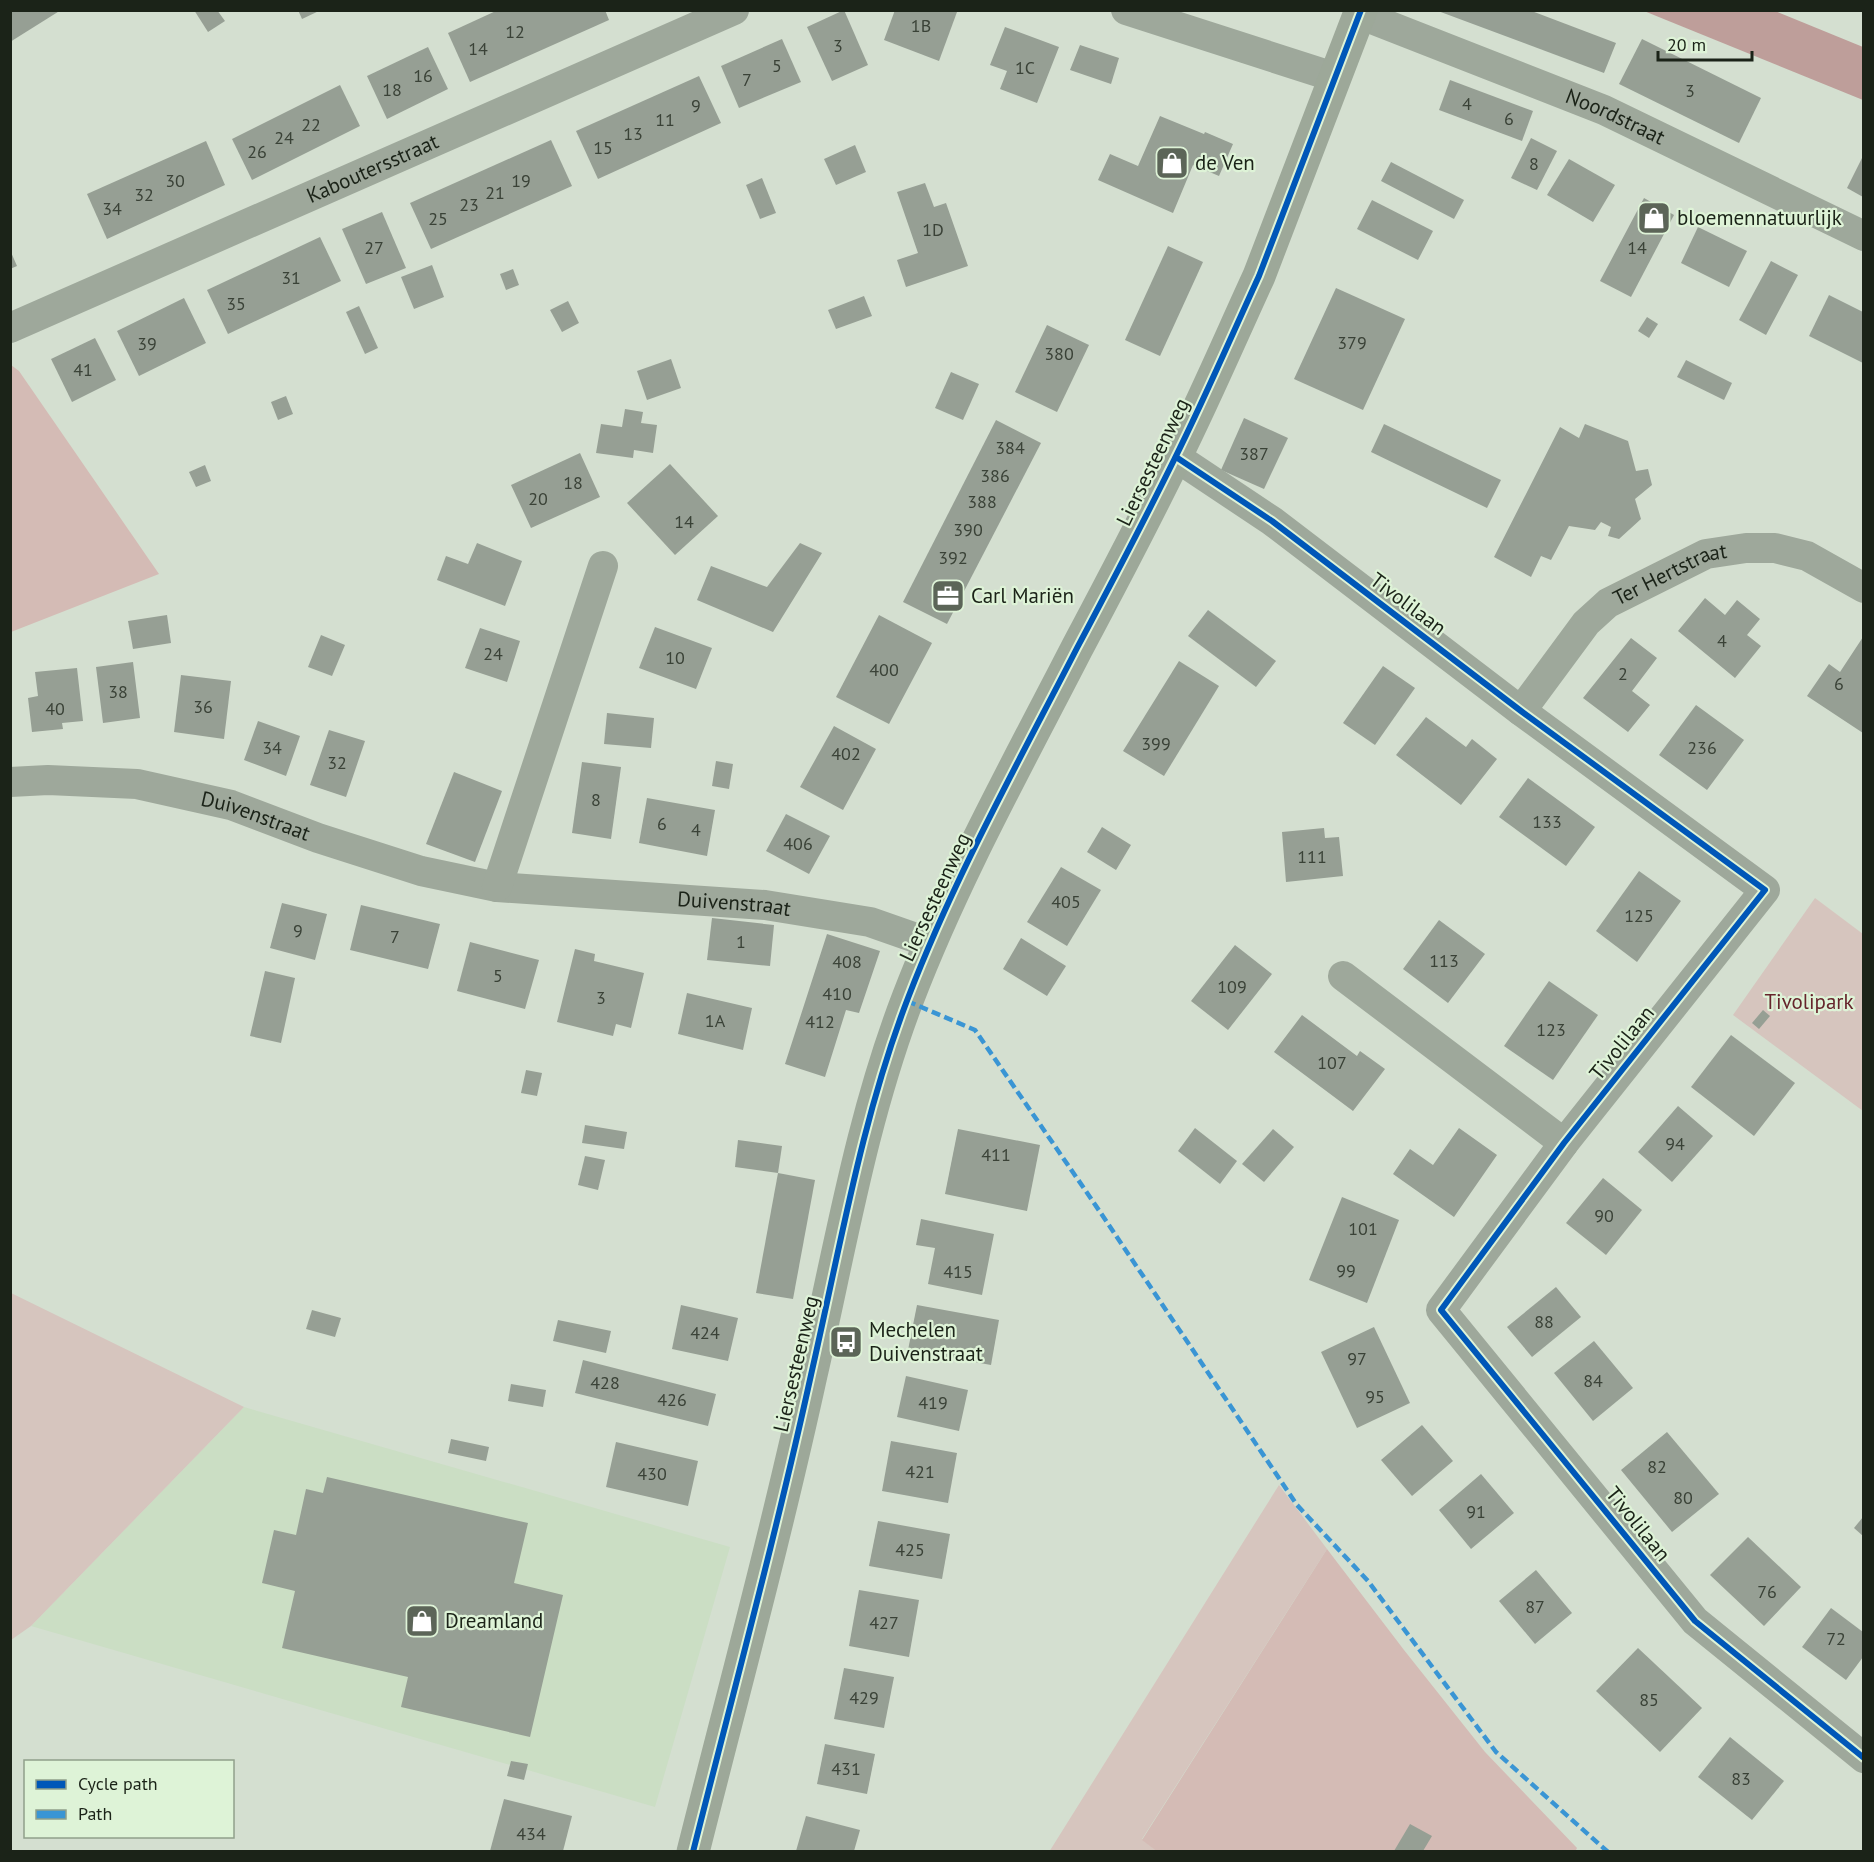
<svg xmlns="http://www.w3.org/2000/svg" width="1874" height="1862" viewBox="0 0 1874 1862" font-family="'PT Sans',sans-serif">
<rect width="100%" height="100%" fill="#d4dfd0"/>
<!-- built -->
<polygon fill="#cbdec4" points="244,1407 730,1547 655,1807 31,1626"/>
<!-- green -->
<g fill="#d6c5be">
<polygon points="1815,898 1863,934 1863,1111 1733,1015"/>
<polygon points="11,1293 244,1407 31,1626 11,1640"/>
<polygon points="1279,1485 1327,1549 1142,1839 1158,1851 1049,1852"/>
</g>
<!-- forest -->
<g fill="#d4bbb5">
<polygon points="11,365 19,371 159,574 11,632"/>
<polygon points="1327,1549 1404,1650 1485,1752 1577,1848 1575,1852 1158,1852 1142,1840"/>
</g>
<!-- water -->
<polygon fill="#be9e9a" points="1644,11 1775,11 1863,47 1863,100"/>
<!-- building -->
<g fill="#969f94">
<polygon points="10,10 61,10 10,42"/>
<polygon points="194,10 217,10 225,21 208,32"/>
<polygon points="298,10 321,10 302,19"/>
<polygon points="498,10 605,10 609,20 470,82 448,33"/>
<polygon points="844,10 868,65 832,81 807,27"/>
<polygon points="895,10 953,10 957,12 939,61 884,40"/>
<polygon points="1529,10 1616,43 1604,73 1438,11"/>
<polygon points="1005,27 1059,47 1037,103 1000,89 1007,71 990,65"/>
<polygon points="782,39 801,82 739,108 721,66"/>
<polygon points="1642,39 1761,98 1739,143 1619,84"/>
<polygon points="1080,45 1119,58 1111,84 1070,70"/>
<polygon points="428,47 448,89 387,119 367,76"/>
<polygon points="699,76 721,123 598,179 576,131"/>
<polygon points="1450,80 1533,111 1522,141 1439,110"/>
<polygon points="340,85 360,126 252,180 232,139"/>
<polygon points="1160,116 1204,134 1205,132 1233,144 1219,176 1193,165 1173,213 1098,180 1110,154 1138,166"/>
<polygon points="1531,138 1557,151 1537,190 1511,178"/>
<polygon points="551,140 572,186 431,249 410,203"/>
<polygon points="206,141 225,185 107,239 87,194"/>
<polygon points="855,145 866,172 836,185 824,159"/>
<polygon points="1863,156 1863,197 1847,188"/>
<polygon points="1569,159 1615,185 1593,222 1547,195"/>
<polygon points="1391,162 1464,200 1454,219 1381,181"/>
<polygon points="762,178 776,213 760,219 746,185"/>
<polygon points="925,183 934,207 946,203 968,266 906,287 897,260 918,253 897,192"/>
<polygon points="1644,198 1674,215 1631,297 1600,281"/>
<polygon points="1372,200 1433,231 1418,260 1357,229"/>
<polygon points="382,212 406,268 366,284 342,229"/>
<polygon points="1698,227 1747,251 1729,287 1681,263"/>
<polygon points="320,237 341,281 228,334 207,290"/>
<polygon points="1168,246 1203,262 1160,356 1125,340"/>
<polygon points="10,250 17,266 10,269"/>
<polygon points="1771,261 1798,275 1766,335 1739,320"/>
<polygon points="432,265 444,297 414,309 401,277"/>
<polygon points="513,269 519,285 506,290 500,274"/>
<polygon points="1336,288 1405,319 1363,410 1294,379"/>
<polygon points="1829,295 1863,312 1863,363 1809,336"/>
<polygon points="864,296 872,316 836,329 828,310"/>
<polygon points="184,298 206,343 139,376 117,331"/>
<polygon points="568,301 579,323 562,332 550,310"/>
<polygon points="359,306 378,348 365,354 346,312"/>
<polygon points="1647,317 1658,324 1649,338 1638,331"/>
<polygon points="1047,325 1089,345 1057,412 1015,392"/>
<polygon points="95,338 116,380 72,402 51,359"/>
<polygon points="671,359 681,388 647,400 637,371"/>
<polygon points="1686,360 1732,383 1724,400 1677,377"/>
<polygon points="951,372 979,384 963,420 935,408"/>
<polygon points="286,396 293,414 278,420 271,402"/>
<polygon points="625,409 643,412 641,423 657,425 653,453 634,450 633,458 596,453 601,424 622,427"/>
<polygon points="1244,418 1288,438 1264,489 1221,470"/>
<polygon points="996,420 1041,443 947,624 903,602"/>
<polygon points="1384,424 1501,480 1487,508 1371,452"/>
<polygon points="1585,424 1628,441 1636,471 1648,469 1652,485 1635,499 1641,519 1619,539 1608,536 1611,527 1601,522 1595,530 1569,526 1551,560 1541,556 1531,577 1494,557 1560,427 1579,438"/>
<polygon points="580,453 600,497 531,528 511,485"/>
<polygon points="670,464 718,516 675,555 627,503"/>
<polygon points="205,465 211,481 196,487 189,472"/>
<polygon points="477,543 522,561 505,606 437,580 446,556 468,564"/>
<polygon points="800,543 822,553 773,632 697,600 711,566 767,587"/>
<polygon points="1705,598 1725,615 1737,600 1760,619 1747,635 1761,646 1735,678 1678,631"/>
<polygon points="1208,610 1276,661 1256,687 1188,636"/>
<polygon points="167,615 171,643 133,649 128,621"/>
<polygon points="879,615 932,643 889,724 836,697"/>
<polygon points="655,627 712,648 696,689 639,668"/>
<polygon points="480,628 520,641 507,682 465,668"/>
<polygon points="321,635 345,645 332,676 308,667"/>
<polygon points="1863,637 1863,733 1807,696 1829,664 1840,672"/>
<polygon points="1631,638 1657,658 1632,691 1650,705 1628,732 1583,698"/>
<polygon points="1179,661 1219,686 1164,776 1123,751"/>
<polygon points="133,662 140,718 103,723 96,667"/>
<polygon points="1383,666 1415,688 1375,745 1343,723"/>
<polygon points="77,668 83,721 62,723 63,729 32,732 28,698 38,696 35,672"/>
<polygon points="181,675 231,681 224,739 174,732"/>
<polygon points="1696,705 1744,740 1707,790 1659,755"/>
<polygon points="607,713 654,718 651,748 604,744"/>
<polygon points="1426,717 1466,747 1472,739 1497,759 1461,805 1396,755"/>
<polygon points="258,721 300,736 286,776 244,760"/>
<polygon points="834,726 876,749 843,810 800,787"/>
<polygon points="329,730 365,741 346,797 310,785"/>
<polygon points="716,761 733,764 729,789 712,786"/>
<polygon points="582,762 621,767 611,839 572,833"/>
<polygon points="454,772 502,791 475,862 426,844"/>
<polygon points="1528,778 1595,827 1566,866 1499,817"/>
<polygon points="647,798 715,810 707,856 639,843"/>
<polygon points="786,814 830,836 809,874 766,851"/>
<polygon points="1102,827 1131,845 1116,870 1087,852"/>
<polygon points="1324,828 1325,838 1339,837 1343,876 1286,882 1282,832"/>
<polygon points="1061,867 1101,890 1067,946 1027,922"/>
<polygon points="1639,871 1681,901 1637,962 1596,931"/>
<polygon points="282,903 327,914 315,960 270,948"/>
<polygon points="361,905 440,924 428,969 350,950"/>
<polygon points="712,918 774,925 770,966 707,960"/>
<polygon points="1439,920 1485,954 1448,1003 1403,969"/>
<polygon points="827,934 880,951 859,1013 846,1010 825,1077 785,1064"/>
<polygon points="1021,938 1066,966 1047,996 1003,969"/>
<polygon points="470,942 539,960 525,1009 457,991"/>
<polygon points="1235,945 1272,974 1228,1030 1191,1001"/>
<polygon points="575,949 595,954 594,961 644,973 631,1028 616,1024 613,1036 557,1022"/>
<polygon points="265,971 295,978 281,1043 250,1036"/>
<polygon points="1549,981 1598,1015 1553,1080 1504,1046"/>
<polygon points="687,993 752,1008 743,1050 678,1034"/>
<polygon points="1763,1010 1770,1016 1759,1029 1752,1023"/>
<polygon points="1302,1015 1357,1056 1360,1051 1385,1069 1353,1111 1274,1052"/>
<polygon points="1731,1035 1795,1083 1754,1136 1691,1087"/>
<polygon points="526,1070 542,1073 537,1096 521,1093"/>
<polygon points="1678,1106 1713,1136 1672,1182 1638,1152"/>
<polygon points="585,1125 627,1132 624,1149 582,1143"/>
<polygon points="1195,1128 1237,1161 1220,1184 1178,1151"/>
<polygon points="1459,1128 1497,1155 1454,1217 1393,1174 1410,1149 1433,1165"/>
<polygon points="958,1129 1040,1145 1027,1211 945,1194"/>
<polygon points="1273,1129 1294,1147 1264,1182 1242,1164"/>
<polygon points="738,1140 782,1146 778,1173 735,1167"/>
<polygon points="585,1156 605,1160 598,1190 578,1185"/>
<polygon points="778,1173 815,1180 793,1299 756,1293"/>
<polygon points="1603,1178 1642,1210 1606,1255 1566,1223"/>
<polygon points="1342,1197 1399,1220 1367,1303 1309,1280"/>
<polygon points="921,1219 994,1234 982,1295 928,1284 935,1248 916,1245"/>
<polygon points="1556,1287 1581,1317 1532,1357 1507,1327"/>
<polygon points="681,1305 738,1318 728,1361 672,1349"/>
<polygon points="917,1305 999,1320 991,1365 908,1350"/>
<polygon points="312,1310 341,1318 335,1337 306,1329"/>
<polygon points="558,1320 611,1331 606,1353 553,1341"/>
<polygon points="1374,1327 1410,1403 1357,1428 1321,1352"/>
<polygon points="1594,1341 1633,1388 1593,1421 1554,1373"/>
<polygon points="583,1360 716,1394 708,1426 575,1393"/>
<polygon points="906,1376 968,1390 959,1431 897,1417"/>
<polygon points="511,1384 546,1390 543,1407 508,1401"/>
<polygon points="1422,1425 1453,1461 1412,1496 1381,1460"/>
<polygon points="1667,1432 1719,1494 1672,1532 1621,1470"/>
<polygon points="451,1439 489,1447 486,1461 448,1453"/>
<polygon points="891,1441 957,1453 948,1503 882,1491"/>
<polygon points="616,1442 698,1461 688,1506 606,1487"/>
<polygon points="1481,1474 1514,1513 1471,1549 1439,1510"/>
<polygon points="327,1477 528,1523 514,1583 563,1595 530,1737 401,1707 408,1677 282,1648 295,1591 262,1583 274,1530 296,1535 306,1489 323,1493"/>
<polygon points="1863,1517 1863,1536 1854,1528"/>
<polygon points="878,1521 950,1534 942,1579 869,1566"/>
<polygon points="1748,1537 1801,1587 1764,1626 1710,1575"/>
<polygon points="1536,1570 1572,1613 1535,1644 1499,1601"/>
<polygon points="859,1590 919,1600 909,1657 849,1646"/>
<polygon points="1831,1608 1863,1632 1863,1657 1846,1680 1802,1647"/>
<polygon points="1638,1648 1702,1708 1660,1752 1596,1691"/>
<polygon points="844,1668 894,1677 884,1728 834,1719"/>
<polygon points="1730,1737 1784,1781 1752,1820 1698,1777"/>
<polygon points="825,1744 875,1754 867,1794 817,1784"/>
<polygon points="511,1761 528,1764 524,1780 507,1776"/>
<polygon points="504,1799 572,1816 563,1851 490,1851"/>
<polygon points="806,1816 860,1830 854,1851 796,1851"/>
<polygon points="1410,1824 1432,1836 1423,1851 1394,1851"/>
</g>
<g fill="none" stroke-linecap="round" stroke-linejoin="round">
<!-- street -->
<g stroke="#9ea89b" stroke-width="30">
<polyline points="1126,10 1334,77"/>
<path id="s1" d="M1359,14L1604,110L1864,236"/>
<path id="s2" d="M10,328L734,10"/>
<polyline points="1176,457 1272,521 1521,711 1765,890 1564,1143 1441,1310 1695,1621 1864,1758"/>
<path id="s3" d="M1521,711L1586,623L1608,603L1706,554L1746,548H1775L1807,556L1864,588"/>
<path id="s4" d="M10,782L48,780L137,784L231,805L318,838L421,871L497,887L765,905L870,922L930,943"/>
<polyline points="497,887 603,566"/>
<polyline points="1343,976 1564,1143"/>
</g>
<!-- secondary -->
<path stroke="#9da899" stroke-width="33" d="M693,1852C733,1693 776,1535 811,1375C840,1249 861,1120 908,998C954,878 1018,763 1077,648C1110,586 1143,523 1174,460C1204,400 1231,337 1259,276L1361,10"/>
<!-- quiet -->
<polyline stroke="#3a95d4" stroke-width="4.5" stroke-dasharray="9 4.5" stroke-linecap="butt" points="907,1001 975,1030 1092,1200 1297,1505 1368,1581 1496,1752 1608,1852"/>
<defs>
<g id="cycleway">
<polyline points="1176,457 1272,521 1521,711 1765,890 1564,1143 1441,1310 1695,1621 1864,1758"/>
<path d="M693,1852C733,1693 776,1535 811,1375C840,1249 861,1120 908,998C954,878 1018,763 1077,648C1110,586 1143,523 1174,460C1204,400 1231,337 1259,276L1361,10"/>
</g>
</defs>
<!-- cycleway casing -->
<use href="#cycleway" stroke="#def3d7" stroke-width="10"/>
<!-- cycleway -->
<use href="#cycleway" stroke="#0057b8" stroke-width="6"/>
</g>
<!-- icons -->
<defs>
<symbol id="shop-square" viewBox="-11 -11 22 22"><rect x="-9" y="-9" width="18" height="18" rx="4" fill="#5c6558" stroke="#def3d7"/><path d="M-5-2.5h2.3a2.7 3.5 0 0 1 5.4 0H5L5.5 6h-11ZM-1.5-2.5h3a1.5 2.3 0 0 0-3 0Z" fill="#fff"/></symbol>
<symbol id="office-square" viewBox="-11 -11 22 22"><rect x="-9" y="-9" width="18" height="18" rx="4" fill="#5c6558" stroke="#def3d7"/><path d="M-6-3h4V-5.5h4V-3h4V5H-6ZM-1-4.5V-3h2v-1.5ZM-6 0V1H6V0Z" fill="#fff"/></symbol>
<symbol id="bus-square" viewBox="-11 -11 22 22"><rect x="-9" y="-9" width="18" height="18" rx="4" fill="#5c6558" stroke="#def3d7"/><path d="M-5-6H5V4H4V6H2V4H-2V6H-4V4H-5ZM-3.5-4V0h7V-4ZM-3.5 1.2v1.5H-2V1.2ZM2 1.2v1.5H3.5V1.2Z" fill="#fff"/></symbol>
</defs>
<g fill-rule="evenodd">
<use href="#shop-square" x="1153" y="144" width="38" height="38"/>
<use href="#shop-square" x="1635" y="199" width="38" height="38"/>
<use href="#office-square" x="929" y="577" width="38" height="38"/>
<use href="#bus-square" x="827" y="1323" width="38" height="38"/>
<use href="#shop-square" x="403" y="1602" width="38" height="38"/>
</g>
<g text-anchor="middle" stroke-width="4.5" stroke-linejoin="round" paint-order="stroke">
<!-- number labels -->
<g font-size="18" fill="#3a4237">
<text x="921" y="32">1B</text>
<text x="515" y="38">12</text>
<text x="838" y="52">3</text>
<text x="478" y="55">14</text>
<text x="777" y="72">5</text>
<text x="1025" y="74">1C</text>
<text x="423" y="82">16</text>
<text x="747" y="86">7</text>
<text x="392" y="96">18</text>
<text x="1690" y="97">3</text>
<text x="1467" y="110">4</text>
<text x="696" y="112">9</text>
<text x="1509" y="125">6</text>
<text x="665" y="126">11</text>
<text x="311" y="131">22</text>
<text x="633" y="140">13</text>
<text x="284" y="144">24</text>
<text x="603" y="154">15</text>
<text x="257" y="158">26</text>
<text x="1534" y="170">8</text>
<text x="175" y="187">30</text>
<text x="521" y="187">19</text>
<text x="495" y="199">21</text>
<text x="144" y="201">32</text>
<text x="469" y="211">23</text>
<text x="112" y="215">34</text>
<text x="438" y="225">25</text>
<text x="933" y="236">1D</text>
<text x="374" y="254">27</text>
<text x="1637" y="254">14</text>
<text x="291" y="284">31</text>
<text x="236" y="310">35</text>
<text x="1352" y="349">379</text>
<text x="147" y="350">39</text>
<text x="1059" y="360">380</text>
<text x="83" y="376">41</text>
<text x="1010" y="454">384</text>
<text x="1254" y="460">387</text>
<text x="995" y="482">386</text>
<text x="573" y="489">18</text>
<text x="538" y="505">20</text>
<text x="982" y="508">388</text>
<text x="684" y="528">14</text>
<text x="968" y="536">390</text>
<text x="953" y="564">392</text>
<text x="1722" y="647">4</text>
<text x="493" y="660">24</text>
<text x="675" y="664">10</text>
<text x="884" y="676">400</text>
<text x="1623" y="680">2</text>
<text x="1839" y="690">6</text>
<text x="118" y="698">38</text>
<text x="203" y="713">36</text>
<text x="55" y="715">40</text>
<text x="1156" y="750">399</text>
<text x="272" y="754">34</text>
<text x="1702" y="754">236</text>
<text x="846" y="760">402</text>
<text x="337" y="769">32</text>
<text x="596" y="806">8</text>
<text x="1547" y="828">133</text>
<text x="662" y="830">6</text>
<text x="696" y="836">4</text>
<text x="798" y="850">406</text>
<text x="1312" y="863">111</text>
<text x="1066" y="908">405</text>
<text x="1639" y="922">125</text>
<text x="298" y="937">9</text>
<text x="395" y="943">7</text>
<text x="741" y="948">1</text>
<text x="1444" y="967">113</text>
<text x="847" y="968">408</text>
<text x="498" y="982">5</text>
<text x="1232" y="993">109</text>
<text x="837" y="1000">410</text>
<text x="601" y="1004">3</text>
<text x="715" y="1027">1A</text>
<text x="820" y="1028">412</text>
<text x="1551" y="1036">123</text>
<text x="1332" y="1069">107</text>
<text x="1675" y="1150">94</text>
<text x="996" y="1161">411</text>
<text x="1604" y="1222">90</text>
<text x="1363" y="1235">101</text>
<text x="1346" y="1277">99</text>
<text x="958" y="1278">415</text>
<text x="1544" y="1328">88</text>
<text x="705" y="1339">424</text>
<text x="1357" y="1365">97</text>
<text x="1593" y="1387">84</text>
<text x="605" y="1389">428</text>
<text x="1375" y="1403">95</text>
<text x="672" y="1406">426</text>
<text x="933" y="1409">419</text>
<text x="1657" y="1473">82</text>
<text x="920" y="1478">421</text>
<text x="652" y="1480">430</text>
<text x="1683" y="1504">80</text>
<text x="1476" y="1518">91</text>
<text x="910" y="1556">425</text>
<text x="1767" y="1598">76</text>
<text x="1535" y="1613">87</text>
<text x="884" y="1629">427</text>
<text x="1836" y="1645">72</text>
<text x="864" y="1704">429</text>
<text x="1649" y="1706">85</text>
<text x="846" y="1775">431</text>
<text x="1741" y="1785">83</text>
<text x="531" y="1840">434</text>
</g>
<!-- street labels -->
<g font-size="21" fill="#1b2318" stroke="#def3d7">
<text dy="7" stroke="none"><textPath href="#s1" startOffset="276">Noordstraat</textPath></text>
<text dy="7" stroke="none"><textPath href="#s2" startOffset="396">Kaboutersstraat</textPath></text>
<text transform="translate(1153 462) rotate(-64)" y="7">Liersesteenweg</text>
<text dy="7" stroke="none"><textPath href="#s3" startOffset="208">Ter Hertstraat</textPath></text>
<text transform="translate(1408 604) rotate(37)" y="7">Tivolilaan</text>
<text dy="7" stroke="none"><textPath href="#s4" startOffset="250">Duivenstraat</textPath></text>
<text transform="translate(935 897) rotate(-65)" y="7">Liersesteenweg</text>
<text dy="7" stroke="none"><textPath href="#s4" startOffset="740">Duivenstraat</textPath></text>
<text transform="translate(1622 1043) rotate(-51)" y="7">Tivolilaan</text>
<text transform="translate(796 1364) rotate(-77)" y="7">Liersesteenweg</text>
<text transform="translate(1638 1524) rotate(51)" y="7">Tivolilaan</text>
</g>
<!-- poi labels -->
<g font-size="21" fill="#1b2318" stroke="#def3d7" text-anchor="start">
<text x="1195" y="170">de Ven</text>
<text x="1677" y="225">bloemennatuurlijk</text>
<text x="971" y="603">Carl Mariën</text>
<text x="869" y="1337">Mechelen<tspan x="869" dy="24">Duivenstraat</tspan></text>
<text x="445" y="1628">Dreamland</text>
</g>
<!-- park labels -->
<g font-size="21" fill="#66252c" stroke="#def3d7">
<text x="1809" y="1009">Tivolipark</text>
</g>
</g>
<!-- border -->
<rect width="1874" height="1862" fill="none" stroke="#1b2318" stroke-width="24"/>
<!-- legend -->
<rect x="24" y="1760" width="210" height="78" fill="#def3d7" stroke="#90a08b" stroke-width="1.5"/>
<rect x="36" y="1780" width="30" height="9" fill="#0057b8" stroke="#90a08b" stroke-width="1.5"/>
<text x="78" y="1790" font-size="18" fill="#1b2318">Cycle path</text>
<rect x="36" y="1810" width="30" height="9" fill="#3a95d4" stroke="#90a08b" stroke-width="1.5"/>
<text x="78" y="1820" font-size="18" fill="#1b2318">Path</text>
<!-- scale -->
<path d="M1658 51v9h94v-9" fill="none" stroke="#1b2318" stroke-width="3"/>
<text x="1667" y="51" font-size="18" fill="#1b2318" stroke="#def3d7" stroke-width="4.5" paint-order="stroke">20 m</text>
</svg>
